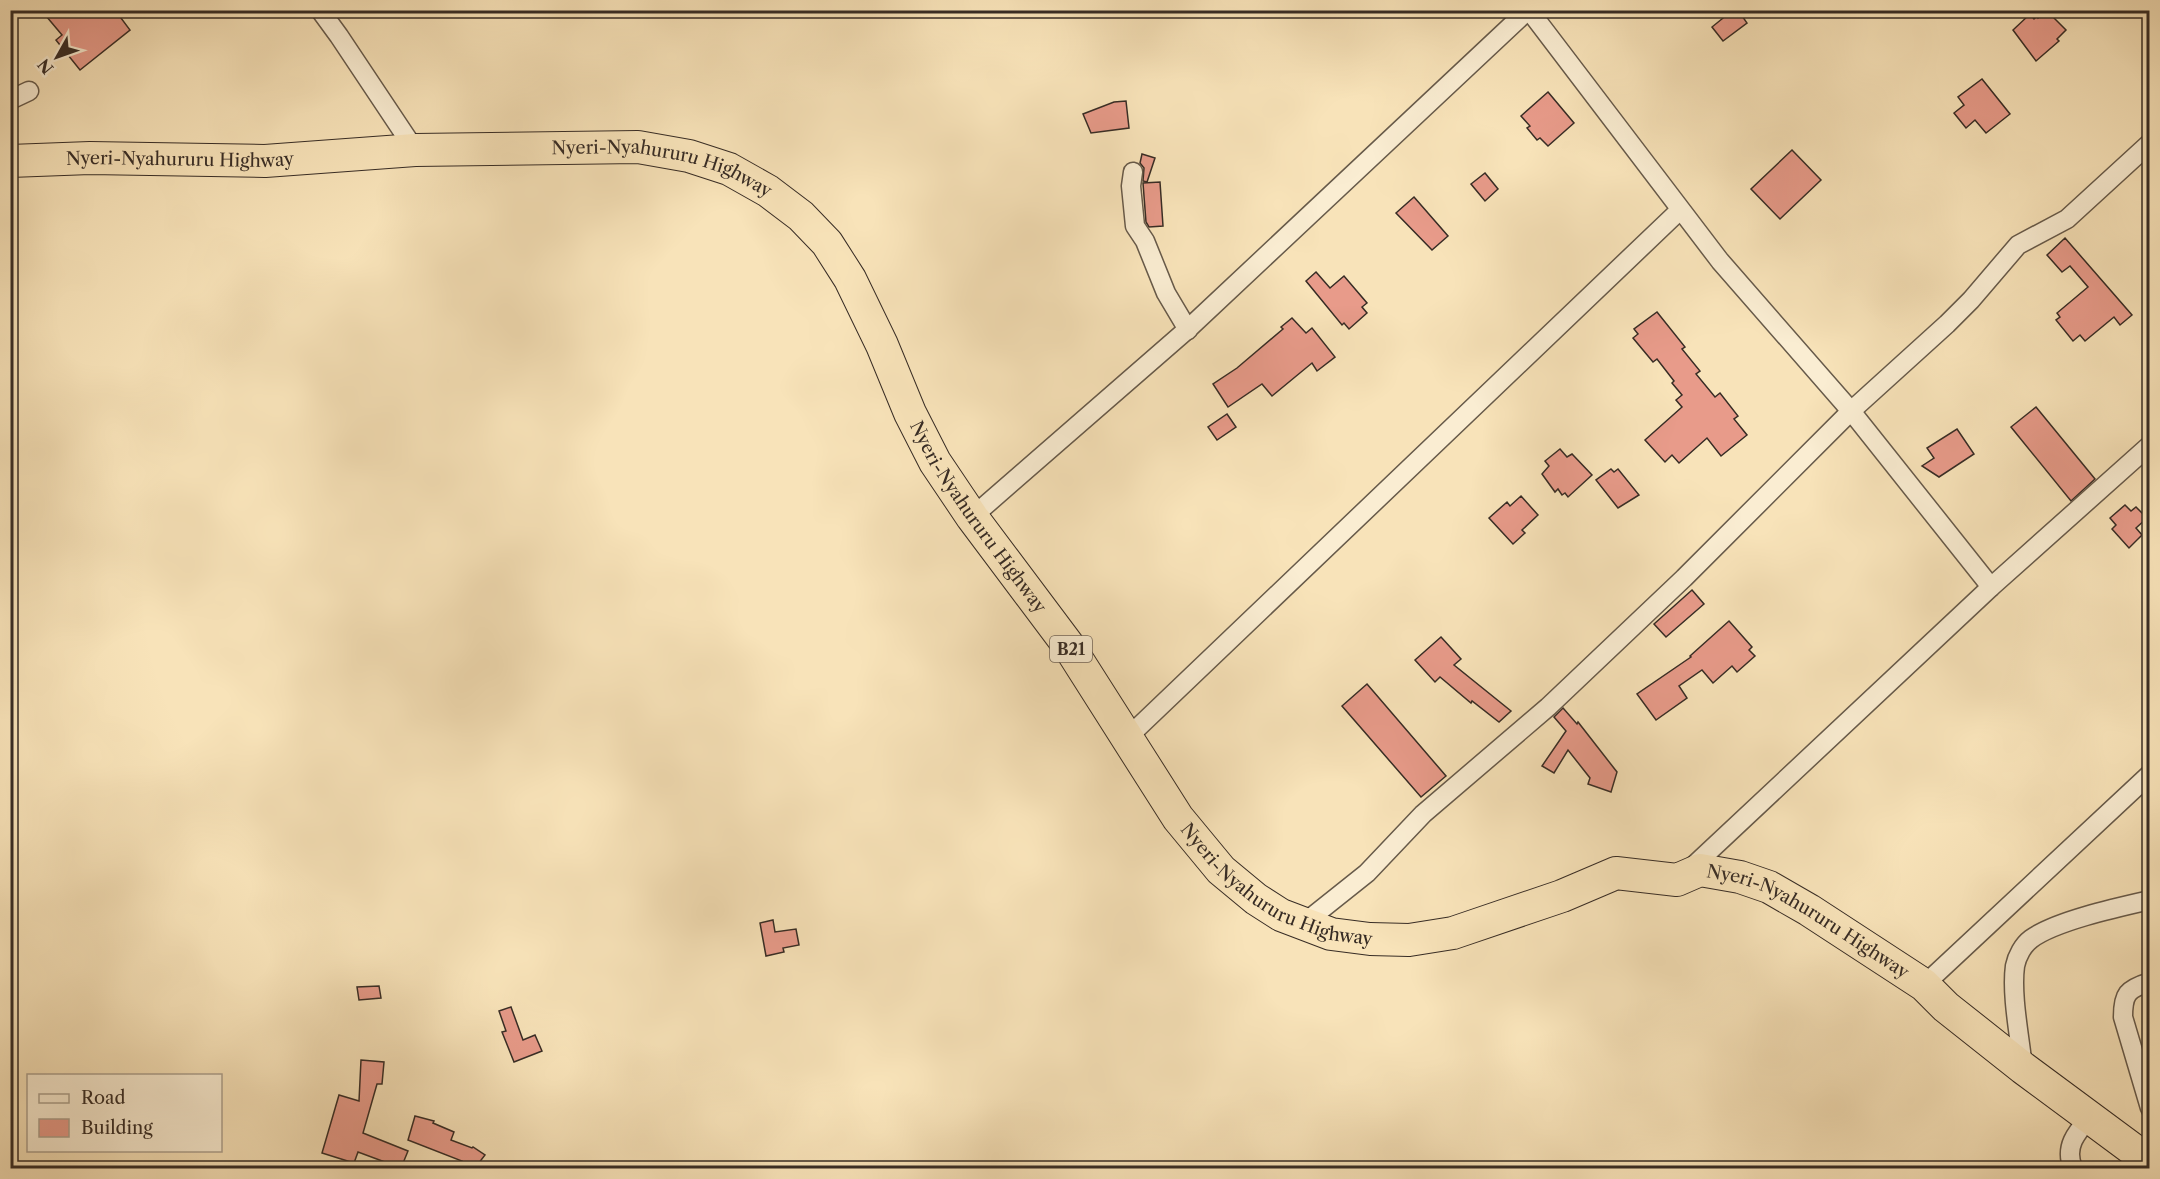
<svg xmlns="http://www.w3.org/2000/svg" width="2160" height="1179" viewBox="0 0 2160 1179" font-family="'Libre Caslon Text',serif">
<rect width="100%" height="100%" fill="#f8e3b9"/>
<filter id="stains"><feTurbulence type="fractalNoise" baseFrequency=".00333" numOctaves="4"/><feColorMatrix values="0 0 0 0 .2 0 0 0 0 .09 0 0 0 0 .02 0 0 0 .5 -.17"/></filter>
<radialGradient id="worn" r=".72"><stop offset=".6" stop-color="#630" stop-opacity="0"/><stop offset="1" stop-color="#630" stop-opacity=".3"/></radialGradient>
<!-- building -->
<g fill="#e89b8a" stroke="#372c25" stroke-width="1.5">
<polygon points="41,10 115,10 130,30 80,70 56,40 62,35"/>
<polygon points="1733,10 1738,10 1747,23 1723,41 1712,27"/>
<polygon points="2046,10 2066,30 2057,39 2059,41 2036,61 2013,30 2030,14 2034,19 2037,16 2038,18"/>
<polygon points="1982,79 2010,114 1986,133 1975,120 1966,128 1954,113 1964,105 1958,97"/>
<polygon points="1548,92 1574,123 1548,146 1540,138 1537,140 1527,128 1530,126 1521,116"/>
<polygon points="1126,101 1129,128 1091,133 1083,114 1114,102"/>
<polygon points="1792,150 1821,180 1780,219 1751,189"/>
<polygon points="1142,154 1155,158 1147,182 1143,181 1144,168 1140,163"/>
<polygon points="1485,173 1498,189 1485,201 1471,184"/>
<polygon points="1160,182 1163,226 1149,227 1146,222 1143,183"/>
<polygon points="1414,197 1448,236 1432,250 1396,213"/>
<polygon points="2065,238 2132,315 2120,325 2114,317 2085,341 2080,335 2073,341 2056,320 2060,317 2057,313 2088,287 2070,266 2062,272 2047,255"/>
<polygon points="1316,272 1330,288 1344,276 1367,303 1362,307 1367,313 1349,329 1344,323 1342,325 1306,281"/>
<polygon points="1657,312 1685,347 1682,349 1700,371 1696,374 1715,397 1720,393 1738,416 1734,419 1747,435 1721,456 1707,438 1679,463 1672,455 1665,462 1645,440 1682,407 1676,400 1682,395 1672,383 1674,381 1657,359 1653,362 1633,338 1638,334 1634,329"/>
<polygon points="1292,318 1306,333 1312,328 1335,357 1317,371 1312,363 1272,396 1262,384 1228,407 1213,384 1237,368 1283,329 1281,327"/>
<polygon points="2036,407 2095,479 2071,501 2011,427"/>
<polygon points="1227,414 1236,427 1217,440 1208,427"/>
<polygon points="1957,429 1974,454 1939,477 1922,466 1934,458 1927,448"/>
<polygon points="1560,449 1567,457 1572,454 1592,475 1568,497 1565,493 1562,495 1558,489 1555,492 1542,474 1549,466 1545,461"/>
<polygon points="1611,469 1614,472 1618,469 1639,495 1618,508 1596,480"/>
<polygon points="1521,496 1538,515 1522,530 1525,533 1513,544 1489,518 1507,502 1510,506"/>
<polygon points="2125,505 2131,511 2136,507 2147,518 2136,528 2142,535 2129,548 2112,529 2116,525 2110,518"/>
<polygon points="1692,590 1704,604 1666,637 1654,624"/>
<polygon points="1729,621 1752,647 1749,650 1755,656 1737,672 1732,666 1713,683 1702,670 1679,686 1687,698 1656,720 1637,694 1691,657 1690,656"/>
<polygon points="1441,637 1461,659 1454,665 1511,711 1499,722 1472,701 1471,703 1440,677 1435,682 1415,660"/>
<polygon points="1367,684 1446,776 1421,797 1342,706"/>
<polygon points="1563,708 1577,724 1578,722 1617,772 1611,792 1588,784 1590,778 1568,750 1554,773 1542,766 1566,731 1554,717"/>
<polygon points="773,920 775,932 796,929 799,945 783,948 784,952 766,956 760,923"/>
<polygon points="379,986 381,998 359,1000 357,987"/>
<polygon points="511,1007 523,1040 535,1035 542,1051 514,1062 502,1032 506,1031 499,1011"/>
<polygon points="361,1060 384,1062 382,1084 377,1084 363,1133 408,1151 401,1168 358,1152 354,1163 322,1153 339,1095 359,1101"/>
<polygon points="415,1116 434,1121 433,1123 454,1132 451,1140 472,1148 473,1147 485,1155 475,1168 457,1168 462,1161 408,1140"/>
</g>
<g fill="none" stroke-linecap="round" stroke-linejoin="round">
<defs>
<g id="street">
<polyline points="320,10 339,36 415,150"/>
<polyline points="1529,10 1720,261 1851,411 1991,587"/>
<polyline points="10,100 29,91"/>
<polyline points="1133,172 1131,186 1135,226 1145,241 1166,293 1188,330"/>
<polyline points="972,517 1189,328 1528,10"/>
<polyline points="1128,737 1680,210"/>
<polyline points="1688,871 1991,587 2150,445"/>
<polyline points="1303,924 1367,873 1423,814 1548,707 1684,578 1851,411 1947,324 1971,300 2018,245 2067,219 2150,143"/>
<path d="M2150,982C2127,989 2123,994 2123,1017L2150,1108"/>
<polyline points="1924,985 2150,774"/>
<path d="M2023,1068C2020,1038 2011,995 2015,966C2017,956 2023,945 2031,939C2055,921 2119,907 2150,900"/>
<path d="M2073,1168C2064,1147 2076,1133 2090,1117"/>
</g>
<g id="highway">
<path id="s1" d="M10,161L90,158L265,161L415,150L638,147L689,156L729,169L768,191L801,216L827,243L850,279L882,345L910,413L935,462L972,517L1068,645L1178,818L1221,870L1256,899L1281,915L1331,934L1370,939L1409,940L1453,933L1562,896L1616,873L1677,880L1700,870L1740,877L1769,887L1809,910L1924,985L1946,1007L2023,1068L2150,1162"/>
</g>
</defs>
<!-- street casing -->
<use href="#street" stroke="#675a4a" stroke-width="21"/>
<!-- highway casing -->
<use href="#highway" stroke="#372c25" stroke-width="34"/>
<!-- street -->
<use href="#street" stroke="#faedd2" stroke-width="18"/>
<!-- highway -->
<use href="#highway" stroke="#f8e3b9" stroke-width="32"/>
</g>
<g text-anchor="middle" stroke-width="4.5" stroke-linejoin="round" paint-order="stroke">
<!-- shield labels -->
<rect fill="#faedd2" stroke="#726659" stroke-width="1.5" x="1050" y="636" width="42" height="26" rx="4.5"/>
<g font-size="16" font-weight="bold" fill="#372c25">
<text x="1071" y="655">B21</text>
</g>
<!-- street labels -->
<g font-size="18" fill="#372c25" stroke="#faedd2">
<text dy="6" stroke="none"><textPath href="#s1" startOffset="170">Nyeri-Nyahururu Highway</textPath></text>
<text dy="6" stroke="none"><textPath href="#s1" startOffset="656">Nyeri-Nyahururu Highway</textPath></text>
<text dy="6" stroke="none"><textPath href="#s1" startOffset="1160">Nyeri-Nyahururu Highway</textPath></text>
<text dy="6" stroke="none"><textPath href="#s1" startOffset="1646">Nyeri-Nyahururu Highway</textPath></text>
<text dy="6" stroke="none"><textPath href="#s1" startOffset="2222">Nyeri-Nyahururu Highway</textPath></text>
</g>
</g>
<!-- margin -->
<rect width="2160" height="1179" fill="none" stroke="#f8e3b9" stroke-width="36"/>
<rect x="12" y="12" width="2136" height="1155" fill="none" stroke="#372c25" stroke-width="3"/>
<rect x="18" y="18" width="2124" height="1143" fill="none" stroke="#372c25" stroke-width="1.5"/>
<!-- legend -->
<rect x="27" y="1074" width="195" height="78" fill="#faedd2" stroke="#aca08d" stroke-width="1.5"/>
<rect x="39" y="1094" width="30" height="9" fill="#faedd2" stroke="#aca08d" stroke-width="1.5"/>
<text x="81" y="1104" font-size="18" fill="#372c25">Road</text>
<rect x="39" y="1119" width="30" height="18" fill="#e89b8a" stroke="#aca08d" stroke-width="1.5"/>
<text x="81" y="1134" font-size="18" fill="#372c25">Building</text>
<!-- north arrow -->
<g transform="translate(57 57) rotate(230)" stroke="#faedd2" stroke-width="4.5" paint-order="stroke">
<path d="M0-4.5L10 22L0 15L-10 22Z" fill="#372c25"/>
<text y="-9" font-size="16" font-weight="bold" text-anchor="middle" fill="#372c25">N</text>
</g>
<rect width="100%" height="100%" filter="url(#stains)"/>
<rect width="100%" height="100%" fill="url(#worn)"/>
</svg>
